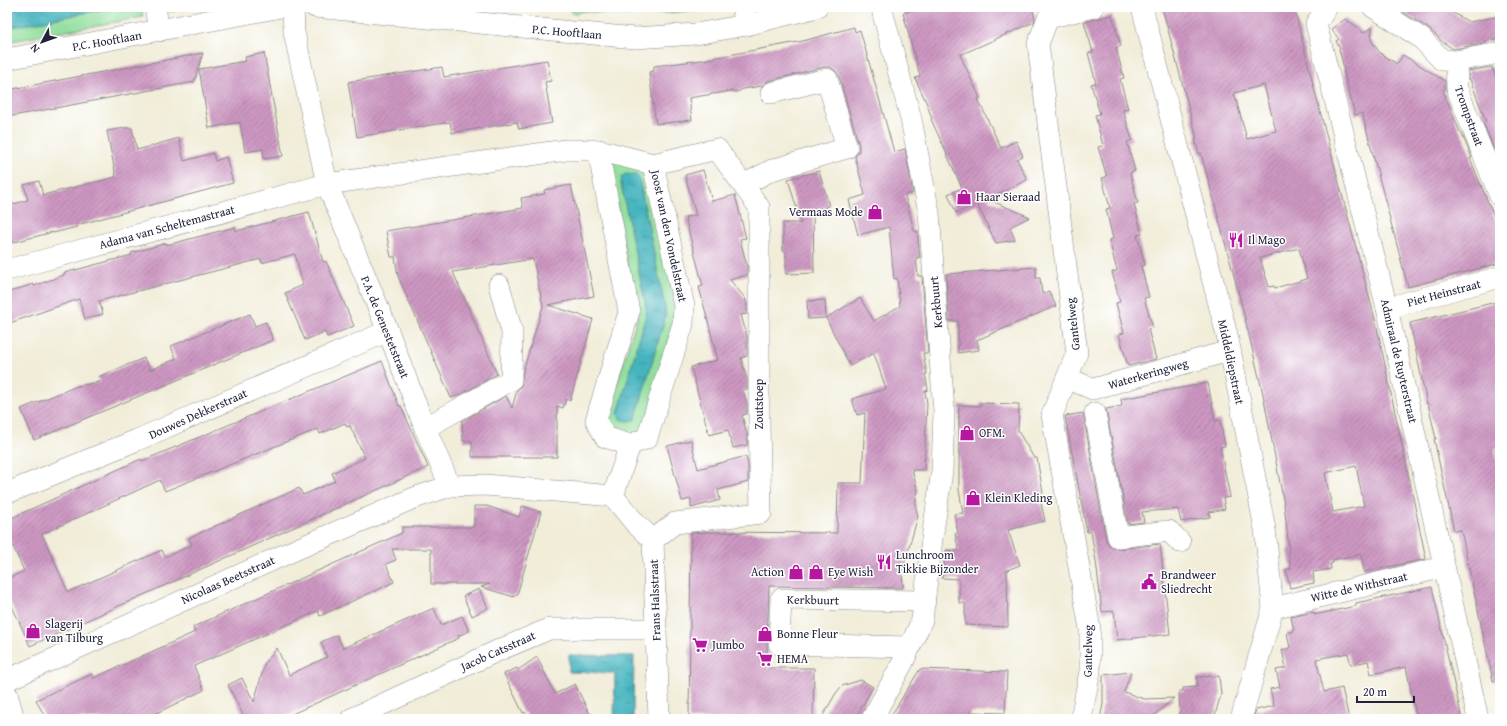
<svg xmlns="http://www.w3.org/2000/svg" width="1507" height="726" viewBox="0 0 1507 726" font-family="'Gentium Book Plus',serif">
<defs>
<pattern id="water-ripples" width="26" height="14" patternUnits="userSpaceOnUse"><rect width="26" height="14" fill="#45b4be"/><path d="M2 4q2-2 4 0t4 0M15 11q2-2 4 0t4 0" fill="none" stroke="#39929c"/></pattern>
<pattern id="building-hatch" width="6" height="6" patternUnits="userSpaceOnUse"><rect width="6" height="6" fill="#cd97c2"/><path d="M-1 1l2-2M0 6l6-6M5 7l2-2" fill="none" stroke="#a67b9f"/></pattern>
</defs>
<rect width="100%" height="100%" fill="#fff"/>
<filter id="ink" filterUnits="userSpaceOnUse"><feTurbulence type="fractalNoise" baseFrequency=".025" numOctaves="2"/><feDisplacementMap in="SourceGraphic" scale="8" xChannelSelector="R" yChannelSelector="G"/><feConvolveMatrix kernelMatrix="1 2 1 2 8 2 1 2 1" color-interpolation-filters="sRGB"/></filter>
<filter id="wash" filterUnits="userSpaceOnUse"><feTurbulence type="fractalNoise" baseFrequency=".012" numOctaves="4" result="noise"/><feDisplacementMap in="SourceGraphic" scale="16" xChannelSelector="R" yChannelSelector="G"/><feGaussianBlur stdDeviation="0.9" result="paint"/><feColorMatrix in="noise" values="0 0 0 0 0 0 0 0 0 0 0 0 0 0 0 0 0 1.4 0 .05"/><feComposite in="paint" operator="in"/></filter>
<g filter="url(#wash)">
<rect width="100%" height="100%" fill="#f1edd9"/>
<!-- green -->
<g fill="#91de9c" stroke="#5a806c" fill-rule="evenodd">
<polygon points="115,7 141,7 143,17 7,42 7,28"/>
<polygon points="165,7 197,7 166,12"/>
<polygon points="572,7 716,7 715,8 668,13 626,15 582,11 576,14 571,13"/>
<path d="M618,158L646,174L678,307L645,431L635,436L610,428L606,419L637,318L610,164ZM639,179L665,308V318L635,420L618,414L647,312L621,183Z"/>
</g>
<!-- water -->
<g fill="url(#water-ripples)" stroke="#346b7c">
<polygon points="14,7 115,7 7,28 7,8"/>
<polygon points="625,174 636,175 639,179 665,308 665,318 635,420 627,421 620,419 618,414 647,312 621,183 622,177"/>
<polygon points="569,655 634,656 633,719 614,719 615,673 569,672"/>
</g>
<g id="blocks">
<!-- building -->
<g fill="url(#building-hatch)" fill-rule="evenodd">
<polygon points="924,7 1032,7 1035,18 1034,22 960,55 980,98 978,99 1001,148 1016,141 1023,156 1017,159 1027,180 987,199 1030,217 1010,227 1015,240 996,243 977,204 956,213 948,194 962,188 931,119 932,119 927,104 915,78 920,76 903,13"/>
<path d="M1162,7H1294L1316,96L1377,327L1426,559L1364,572L1361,554L1332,560L1333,563L1330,564L1331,569L1313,572L1314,583L1290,588L1286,570L1291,568L1288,550L1289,549L1284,504L1263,394L1241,302L1201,153L1199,154L1195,139H1197ZM1264,85L1276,131L1247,139L1234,93ZM1299,248L1307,279L1275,288L1274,286L1269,287L1260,258ZM1356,466L1364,506L1333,512L1325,473Z"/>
<polygon points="1395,7 1443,7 1469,22 1496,17 1497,22 1500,22 1500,39 1483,42 1483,44 1453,49 1440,40 1440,39 1428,28"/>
<polygon points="1112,15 1121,46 1116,48 1124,78 1120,79 1128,109 1123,110 1132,140 1127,142 1135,171 1130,173 1138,203 1134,204 1142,234 1137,235 1145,265 1141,266 1149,297 1144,298 1153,328 1148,329 1156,359 1128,366 1119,334 1124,333 1116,303 1120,302 1112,272 1117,271 1109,240 1113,239 1106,209 1110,208 1102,178 1107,177 1098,147 1103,146 1095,115 1100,114 1091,84 1096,83 1088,53 1093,52 1084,22"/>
<polygon points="1345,19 1359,28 1363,33 1372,27 1371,40 1380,53 1397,64 1403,55 1445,81 1445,90 1443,90 1460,132 1461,132 1472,158 1470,158 1476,173 1500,231 1500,263 1408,287 1362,113 1355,115 1343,68 1344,68 1339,49 1340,48 1336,41 1339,39 1331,29"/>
<polygon points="854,27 855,32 860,30 894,152 905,149 913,193 905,195 914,231 917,231 920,257 916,258 918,276 922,276 928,353 923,353 927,374 925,374 928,390 925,391 927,403 924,470 912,470 918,491 916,497 916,509 918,516 902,572 903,588 769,586 767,643 768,668 814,668 813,719 689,719 691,533 705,532 837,533 838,483 862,483 865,413 857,415 852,399 886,389 874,353 850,366 826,318 860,298 874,321 900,306 897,278 894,279 889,227 858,235 849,200 865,195 855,157 859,151 859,145 839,76 835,70 830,67 824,67 768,81 762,86 743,89 737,92 731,91 689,98 692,120 656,124 649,72 654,71 654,66 702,60 803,41"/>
<polygon points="203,53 194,82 7,117 7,90"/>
<polygon points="264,53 283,156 264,159 263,149 245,152 240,122 209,128 199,69 246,61 245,57"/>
<polygon points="547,60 551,81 545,82 552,123 519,129 517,122 452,133 450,122 357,137 348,82 442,67 444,77"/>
<polygon points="1492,67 1500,87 1499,154 1497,148 1494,149 1483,123 1486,121 1469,77 1468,71"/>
<polygon points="125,128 132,128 137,150 179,138 184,161 213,153 215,161 226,157 233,183 77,225 77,227 53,233 53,232 7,244 7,206 28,200 24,185 39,181 43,195 116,177 107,131"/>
<polygon points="703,170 712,201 735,195 746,238 740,239 747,266 747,275 730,280 745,298 747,304 747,314 741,315 747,336 747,356 741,358 747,379 747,389 743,390 747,403 747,414 742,415 747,435 747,445 733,448 728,430 709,435 691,367 718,360 699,287 703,286 685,217 696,215 685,175"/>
<polygon points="819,171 829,206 813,211 814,273 786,274 786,251 783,251 783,223 801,223 788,179"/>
<polygon points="571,185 594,296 548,305 593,319 570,401 566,399 563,408 557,406 557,457 472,457 472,441 463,441 462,421 506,396 512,408 517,390 521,386 523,371 543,306 533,259 453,272 497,374 462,394 451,398 398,276 395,257 391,257 386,231 523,208 521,198 545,194 544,190"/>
<polygon points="309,212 323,262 326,261 354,326 327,337 325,332 305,340 285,293 303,285 295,254 262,263 261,259 99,301 103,314 85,319 79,299 7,324 7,293 33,284 34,286 64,275 64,273 132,255 131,253 167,243 167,245 235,227 236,231"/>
<polygon points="1036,267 1036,278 1040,278 1042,294 1049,291 1056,306 977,340 979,350 958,353 958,321 949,321 946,274"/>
<polygon points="825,300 826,318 808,319 807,301"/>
<polygon points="1500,301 1500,326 1497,326 1500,340 1500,447 1495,449 1500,472 1500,680 1493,681 1461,530 1454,531 1434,439 1436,439 1432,421 1428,404 1427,404 1410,323"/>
<polygon points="250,314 255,326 266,322 273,340 34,440 21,409 77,386 100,382 98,377 144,358 150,370 176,359 171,346"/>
<path d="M382,361L399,406H401L428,467L30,646L7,595V579L24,571L7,533V520L141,459L142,461ZM345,423L347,427L350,426L365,458L332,473L335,481L303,495L299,488L189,538L192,545L165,557L162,550L68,592L42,534L160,480L165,491L318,429L320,434Z"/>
<polygon points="1208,383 1215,421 1220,420 1225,446 1220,447 1230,497 1223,498 1225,509 1209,512 1210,517 1181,522 1178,509 1142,512 1144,522 1128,524 1106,409 1122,406 1121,399"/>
<polygon points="980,403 1019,404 1018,431 1034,458 1037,458 1043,493 1039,494 1045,521 1008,530 1020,565 1007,570 1008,627 965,625 965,603 959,603 959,579 942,578 946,550 959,551 955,534 958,533 954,514 963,513 959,490 959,405 980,406"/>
<polygon points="1083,413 1106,540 1109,545 1113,548 1119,549 1160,544 1170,634 1117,640 1114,611 1102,612 1096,561 1091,532 1087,532 1065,416"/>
<polygon points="691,440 698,469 746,456 748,465 748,482 718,490 720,500 691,508 691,499 682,501 667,446"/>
<polygon points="474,506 487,506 519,517 522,506 541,512 517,595 514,595 514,597 481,587 490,584 431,584 431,549 392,549 396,560 386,564 394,582 320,616 318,611 194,666 204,690 144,719 46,719 36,700 92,674 94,678 195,632 193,627 402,533 402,527 474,527"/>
<polygon points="1432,587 1462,719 1417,719 1406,667 1371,674 1368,661 1351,665 1348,653 1316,659 1324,692 1342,688 1349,719 1253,719 1256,710 1274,706 1270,689 1280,687 1276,670 1286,668 1282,650 1290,648 1287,633 1294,631 1291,617 1314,612 1314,615 1356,606 1356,603"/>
<polygon points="479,589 488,608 472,616 463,596"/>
<polygon points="434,608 441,625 462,616 469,631 458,636 459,638 281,719 245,719 228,685 242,678 254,702 265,663 277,648 289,675 327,657 321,642 337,635 343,648"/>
<polygon points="537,657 555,694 575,684 592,719 529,719 525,712 523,713 504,674 517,668 518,670"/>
<polygon points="920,669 1007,672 1005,713 971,712 967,719 889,719"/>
<polygon points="1131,672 1124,692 1144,699 1174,698 1150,719 1100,719 1103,704 1103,675"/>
<polygon points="1219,676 1221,694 1214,719 1180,719 1179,691 1183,691 1183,688 1197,687 1197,677"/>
<polygon points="861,680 873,687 855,719 821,719 836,693 842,686"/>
</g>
</g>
</g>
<g filter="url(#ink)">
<use href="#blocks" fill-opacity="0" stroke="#8a888a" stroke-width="1"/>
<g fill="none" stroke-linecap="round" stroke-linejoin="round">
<defs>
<g id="minor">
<polyline points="155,7 159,31"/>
<polyline points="293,7 294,32 327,184 388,331 425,428 450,486 485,485 613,496"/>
<polyline points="315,7 635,38 696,34 746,25 817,7"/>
<polyline points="742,7 746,25"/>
<polyline points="1142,7 1228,339 1265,529 1273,608 1241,719"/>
<polyline points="1327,7 1316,24 1387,308 1478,719"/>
<polyline points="1373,7 1421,38 1442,60 1456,61 1457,89 1500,196"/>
<polyline points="7,59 281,7"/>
<polyline points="1456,61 1500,53"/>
<polyline points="598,150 629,312 596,420 605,437 630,445 647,438 683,324 684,306 653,164"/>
<polyline points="743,185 772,170 847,148 827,79 771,93"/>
<polyline points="7,270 327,184 566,150 598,150 653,164 717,149 759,207 759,423 761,513 675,523 653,540"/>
<polyline points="1387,308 1500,277"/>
<polyline points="1067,378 1093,389 1229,351"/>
<polyline points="1095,413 1118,537 1169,531 1180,542"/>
<polyline points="425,428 511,380 512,332 499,285"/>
<polyline points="7,493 137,440 388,331"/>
<polyline points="613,496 635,523 653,540 659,719"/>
<polyline points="613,496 630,445"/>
<polyline points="1273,608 1444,567"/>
<polyline points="910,647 779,644 781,599 925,601"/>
<polyline points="7,680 288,553 414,498 450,486"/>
<polyline points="7,694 14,719"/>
<polyline points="351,719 497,651 549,629 656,629"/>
<polyline points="872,719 903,662 922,620 932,539 942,471 944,411 929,213 911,119 883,14 882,7"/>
<polyline points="1081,719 1090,671 1090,629 1052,415 1077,353 1038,44 1048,18 1093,7"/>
</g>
</defs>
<!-- minor casing -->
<use href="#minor" stroke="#8a888a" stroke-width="22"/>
<!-- minor -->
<use href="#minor" stroke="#fff" stroke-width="21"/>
</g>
</g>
<!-- icons -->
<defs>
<symbol id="shop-bare" viewBox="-9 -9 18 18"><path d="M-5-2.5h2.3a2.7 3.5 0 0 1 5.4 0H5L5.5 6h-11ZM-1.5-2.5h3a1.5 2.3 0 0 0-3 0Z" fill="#b5179e" stroke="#fff" stroke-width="2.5" paint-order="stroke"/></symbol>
<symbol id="restaurant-bare" viewBox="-9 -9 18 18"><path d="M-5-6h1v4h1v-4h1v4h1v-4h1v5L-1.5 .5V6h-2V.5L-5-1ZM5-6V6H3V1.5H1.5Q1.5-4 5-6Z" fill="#b5179e" stroke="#fff" stroke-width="2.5" paint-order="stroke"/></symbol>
<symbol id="civic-bare" viewBox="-9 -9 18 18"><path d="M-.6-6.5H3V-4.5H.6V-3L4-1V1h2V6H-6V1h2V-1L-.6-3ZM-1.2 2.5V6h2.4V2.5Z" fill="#b5179e" stroke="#fff" stroke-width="2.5" paint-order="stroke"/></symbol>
<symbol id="supermarket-bare" viewBox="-9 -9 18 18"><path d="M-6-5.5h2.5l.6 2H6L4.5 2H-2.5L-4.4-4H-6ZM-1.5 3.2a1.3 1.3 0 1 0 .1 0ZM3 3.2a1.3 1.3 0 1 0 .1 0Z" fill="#b5179e" stroke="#fff" stroke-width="2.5" paint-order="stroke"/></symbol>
</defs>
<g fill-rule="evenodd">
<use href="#shop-bare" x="953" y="186" width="22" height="22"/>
<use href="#shop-bare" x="864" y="201" width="22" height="22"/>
<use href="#restaurant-bare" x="1225" y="229" width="22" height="22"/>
<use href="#shop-bare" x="956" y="422" width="22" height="22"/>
<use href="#shop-bare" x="962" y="487" width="22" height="22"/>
<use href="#restaurant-bare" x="873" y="551" width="22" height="22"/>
<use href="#shop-bare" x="785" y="561" width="22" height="22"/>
<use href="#shop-bare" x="805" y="561" width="22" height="22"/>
<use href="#civic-bare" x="1138" y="571" width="22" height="22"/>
<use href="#shop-bare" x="22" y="620" width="22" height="22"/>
<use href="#shop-bare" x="754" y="623" width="22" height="22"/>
<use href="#supermarket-bare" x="689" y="634" width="22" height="22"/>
<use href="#supermarket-bare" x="754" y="648" width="22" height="22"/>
</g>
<g text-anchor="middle" stroke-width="3" stroke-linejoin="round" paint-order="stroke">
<!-- street labels -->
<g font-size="12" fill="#22223b" stroke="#fff">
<text transform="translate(567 32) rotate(5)" y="4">P.C. Hooftlaan</text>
<text transform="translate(107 41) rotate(-10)" y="4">P.C. Hooftlaan</text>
<text transform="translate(1469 116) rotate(70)" y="4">Trompstraat</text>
<text transform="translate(167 227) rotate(-15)" y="4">Adama van Scheltemastraat</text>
<text transform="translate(669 236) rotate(78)" y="4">Joost van den Vondelstraat</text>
<text transform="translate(1444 293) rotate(-15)" y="4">Piet Heinstraat</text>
<text transform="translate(936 302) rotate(-95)" y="4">Kerkbuurt</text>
<text transform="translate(1073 324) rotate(-96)" y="4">Gantelweg</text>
<text transform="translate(385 327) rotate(68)" y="4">P.A. de Genestetstraat</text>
<text transform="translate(1399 361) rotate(77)" y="4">Admiraal de Ruyterstraat</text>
<text transform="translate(1231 362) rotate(78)" y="4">Middeldiepstraat</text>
<text transform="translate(1148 374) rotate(-16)" y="4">Waterkeringweg</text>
<text transform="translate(759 404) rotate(-90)" y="4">Zoutstoep</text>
<text transform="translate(198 414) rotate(-24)" y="4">Douwes Dekkerstraat</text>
<text transform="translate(228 580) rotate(-24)" y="4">Nicolaas Beetsstraat</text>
<text transform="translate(1359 587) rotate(-13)" y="4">Witte de Withstraat</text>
<text transform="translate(655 600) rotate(-92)" y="4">Frans Halsstraat</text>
<text transform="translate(813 600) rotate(1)" y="4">Kerkbuurt</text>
<text transform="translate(498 651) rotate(-24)" y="4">Jacob Catsstraat</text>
<text transform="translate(1088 651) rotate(-89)" y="4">Gantelweg</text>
</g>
<!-- poi labels -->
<g font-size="12" fill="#22223b" stroke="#fff" text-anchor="start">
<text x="976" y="201">Haar Sieraad</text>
<text x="863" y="216" text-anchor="end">Vermaas Mode</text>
<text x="1248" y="244">Il Mago</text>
<text x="979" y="437">OFM.</text>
<text x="985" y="502">Klein Kleding</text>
<text x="896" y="559">Lunchroom<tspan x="896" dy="14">Tikkie Bijzonder</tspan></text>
<text x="784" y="576" text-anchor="end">Action</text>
<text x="828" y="576">Eye Wish</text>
<text x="1161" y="579">Brandweer<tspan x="1161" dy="14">Sliedrecht</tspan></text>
<text x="45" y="628">Slagerij<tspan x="45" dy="14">van Tilburg</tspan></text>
<text x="777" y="638">Bonne Fleur</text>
<text x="712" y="649">Jumbo</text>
<text x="777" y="663">HEMA</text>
</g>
</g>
<!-- margin -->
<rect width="1507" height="726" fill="none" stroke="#fff" stroke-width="24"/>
<!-- north arrow -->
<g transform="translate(42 42) rotate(229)" stroke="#ffffff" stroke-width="3" paint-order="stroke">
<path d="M0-3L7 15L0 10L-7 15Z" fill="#22223b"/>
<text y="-6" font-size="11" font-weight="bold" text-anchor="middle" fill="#22223b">N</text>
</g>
<!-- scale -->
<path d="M1357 696v6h57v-6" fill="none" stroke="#22223b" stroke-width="2"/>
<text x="1363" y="696" font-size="12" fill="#22223b" stroke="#ffffff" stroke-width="3" paint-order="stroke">20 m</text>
</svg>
